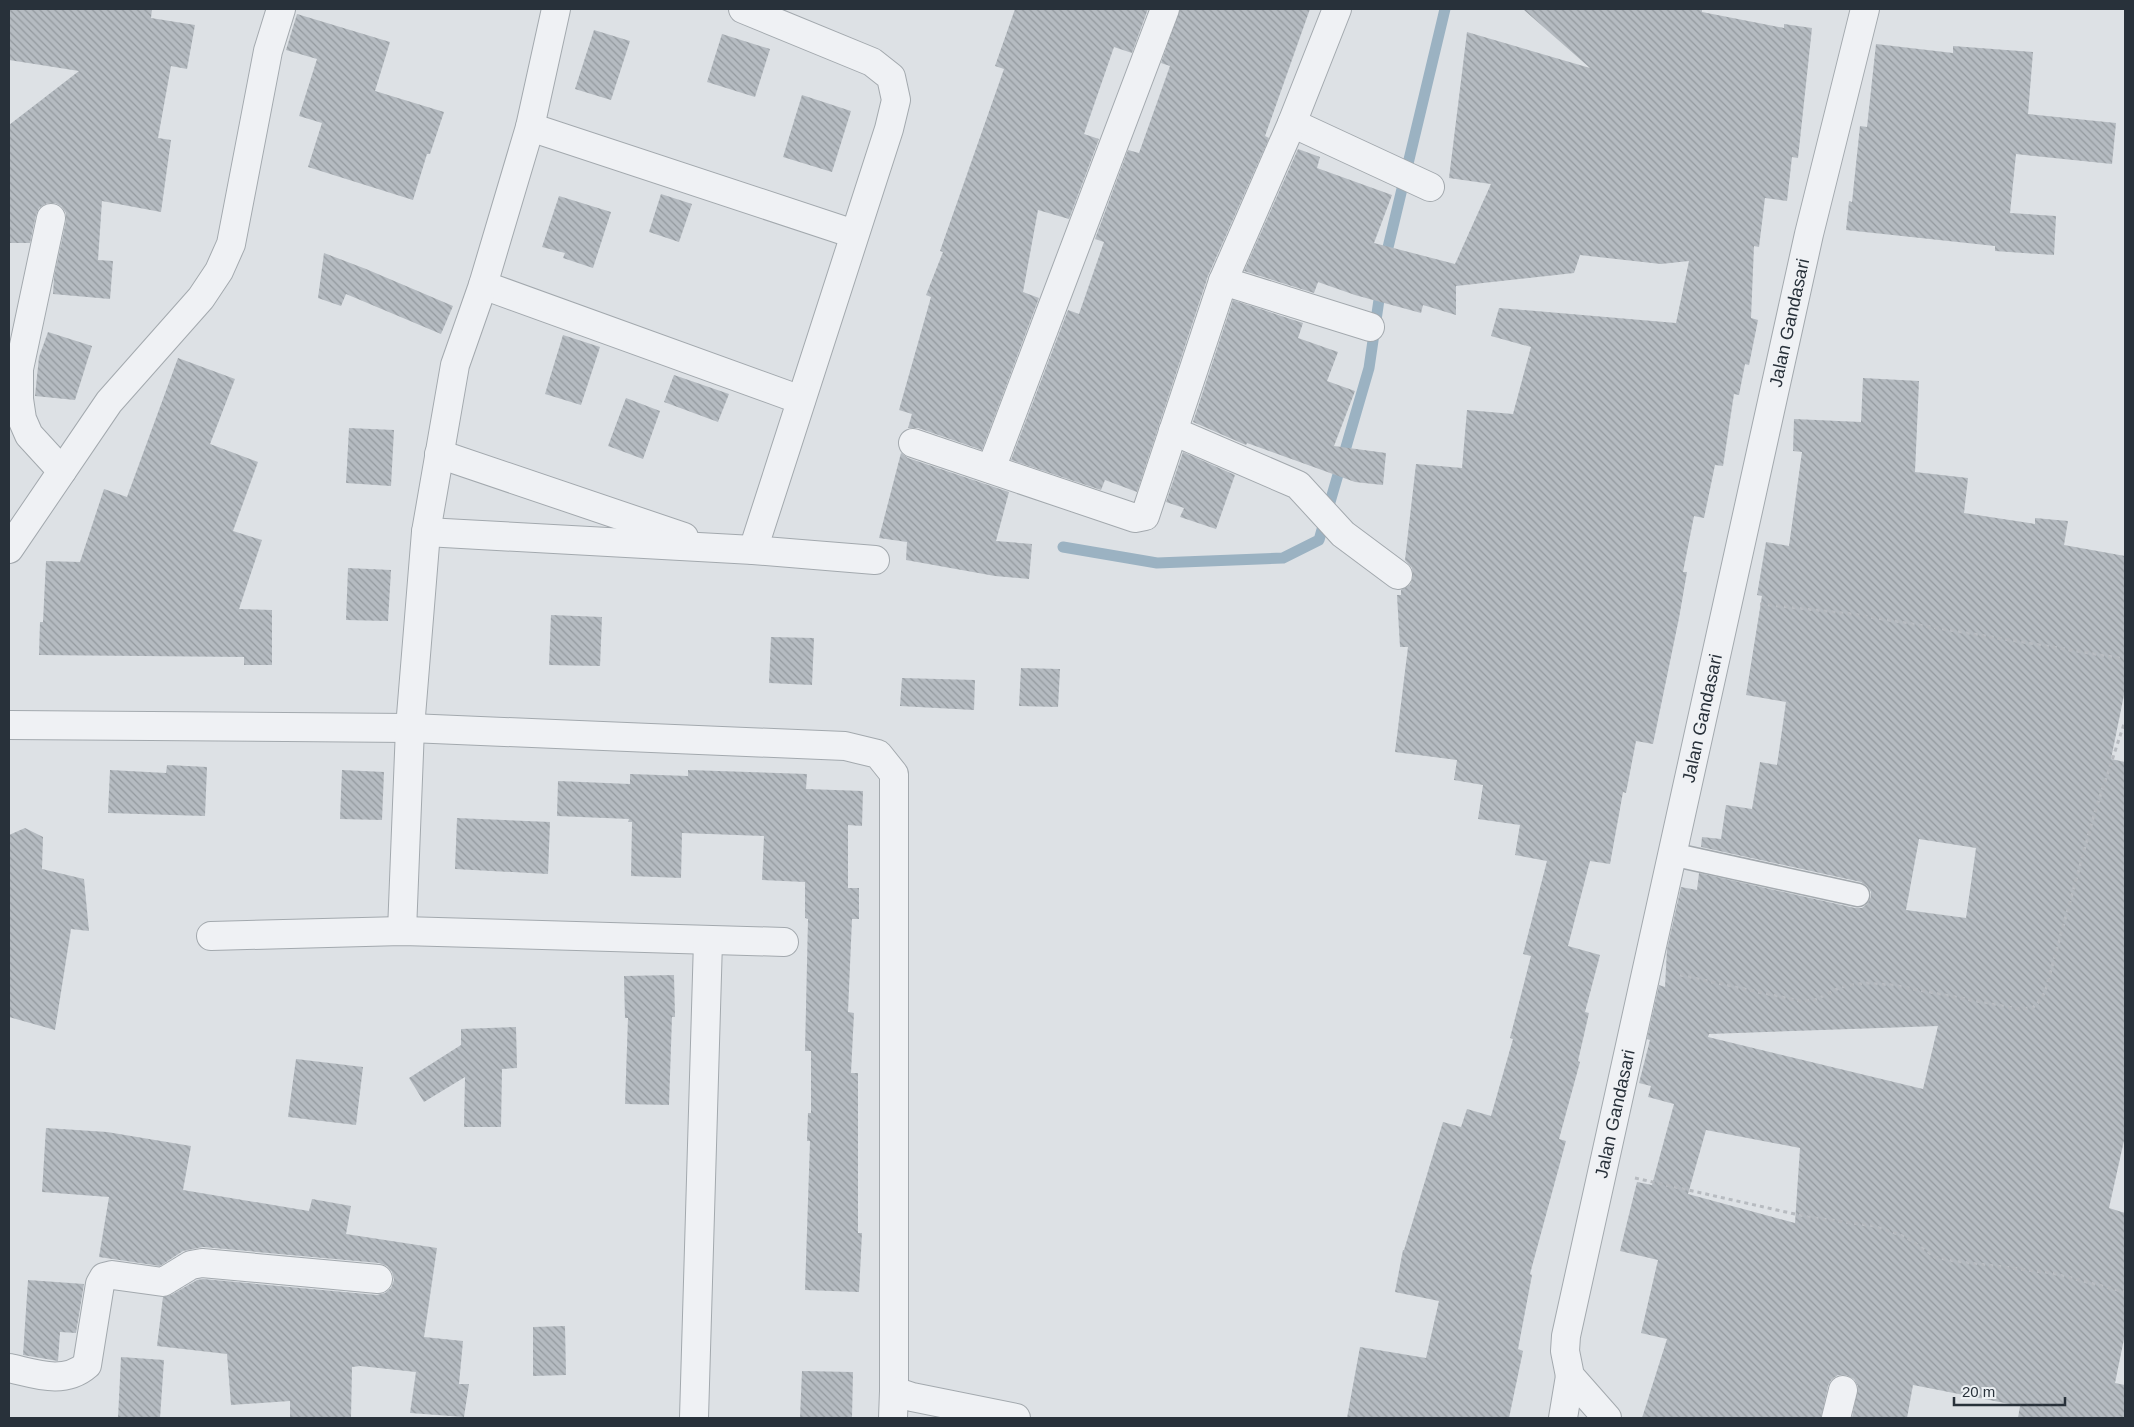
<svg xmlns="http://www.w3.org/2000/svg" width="2134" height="1427" viewBox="0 0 2134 1427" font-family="Helvetica,sans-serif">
<defs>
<pattern id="building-back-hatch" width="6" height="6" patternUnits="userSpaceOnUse" patternTransform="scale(1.25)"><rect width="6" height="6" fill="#b5bbc1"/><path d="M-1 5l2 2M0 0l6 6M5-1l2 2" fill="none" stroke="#93999e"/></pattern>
</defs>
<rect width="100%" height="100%" fill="#dde1e5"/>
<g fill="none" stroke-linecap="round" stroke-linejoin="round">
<!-- stream -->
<g stroke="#9bb2c2" stroke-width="11">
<polyline points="1385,260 1445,9"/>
<polyline points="1063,547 1157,563 1283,558 1319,540 1369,368 1381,286"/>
</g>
</g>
<!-- building -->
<g fill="url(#building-back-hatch)" fill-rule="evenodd">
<polygon points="9,9 152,9 151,18 195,25 187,69 171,66 158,138 171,140 161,212 102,201 98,260 113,261 110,299 53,294 54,277 66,221 66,213 61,206 55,203 47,203 39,208 36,215 30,243 9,243 9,125 79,71 9,60"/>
<polygon points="1015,9 1148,9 1132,53 1114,47 1084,134 1099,139 1069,219 1038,210 1023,292 1039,298 982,450 918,428 908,428 912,414 899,410 931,297 926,295 943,252 940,251 1004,69 995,66"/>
<polygon points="1180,9 1310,9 1265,136 1269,138 1208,276 1137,492 1105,480 1101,490 1011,460 1068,310 1079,314 1104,242 1095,239 1128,150 1139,153 1170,66 1161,63"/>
<polygon points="1523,9 1702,9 1702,12 1784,28 1784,24 1812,28 1798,158 1792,157 1787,201 1765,198 1759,247 1754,246 1751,318 1758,320 1749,365 1745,364 1739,395 1734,394 1723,466 1715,465 1704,518 1694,516 1683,572 1687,572 1679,618 1653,744 1636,741 1626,793 1623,792 1610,864 1590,861 1568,946 1600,955 1585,1012 1589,1013 1578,1061 1580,1062 1559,1139 1566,1141 1530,1274 1532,1275 1518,1349 1523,1351 1509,1418 1347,1418 1360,1347 1426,1358 1439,1301 1395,1292 1403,1250 1404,1250 1443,1122 1461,1127 1467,1109 1491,1116 1513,1039 1510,1038 1531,956 1523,954 1547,861 1515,855 1520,825 1478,819 1483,785 1454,780 1457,760 1395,752 1408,647 1400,647 1397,595 1401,595 1401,590 1410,585 1413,577 1412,568 1405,560 1416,464 1462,468 1467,410 1513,414 1531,347 1491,336 1499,308 1676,323 1689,261 1661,264 1580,255 1574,273 1456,286 1456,315 1423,305 1421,313 1355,295 1318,282 1314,293 1244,271 1298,149 1320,157 1317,168 1392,195 1374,243 1455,264 1491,184 1449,178 1467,32 1590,68"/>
<polygon points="297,14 390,42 375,91 444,112 430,154 427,154 413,200 308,167 322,123 299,116 317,59 286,50"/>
<polygon points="594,30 630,41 611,100 575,89"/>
<polygon points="722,34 770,49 755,97 707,82"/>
<polygon points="1876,44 1953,53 1953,46 2033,52 2028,114 2116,123 2112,164 2016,154 2010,213 2056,216 2054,255 1995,251 1995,246 1846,230 1849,201 1852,202 1860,126 1867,127"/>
<polygon points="802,95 851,111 832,172 783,157"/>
<polygon points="661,194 692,204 679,242 649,232"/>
<polygon points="559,196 611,212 593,268 563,258 565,253 542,247"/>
<polygon points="324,253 366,269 453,306 441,334 346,294 341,306 318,298"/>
<polygon points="1233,300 1303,323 1298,338 1338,352 1327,381 1355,391 1334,446 1386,453 1383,485 1355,482 1247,443 1246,445 1193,422"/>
<polygon points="48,332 92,346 75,400 35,396 39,357"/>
<polygon points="563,335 600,347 581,405 545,394"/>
<polygon points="178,358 235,379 210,444 258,462 233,531 262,540 239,609 272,610 272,665 244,665 244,657 39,655 40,622 43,622 46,561 80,562 104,489 127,497"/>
<polygon points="674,375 729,394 718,422 664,402"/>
<path d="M1863,378L1919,381L1915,472L1968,478L1964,513L2035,524V518L2068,521L2064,545L2125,556V690L2111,759L2125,762V1136L2109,1208L2125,1213V1334L2115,1383L2125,1385V1418H2018L2020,1406L1913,1385L1907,1418H1852L1858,1386L1854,1379L1846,1375H1838L1831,1380L1828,1386L1821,1418H1642L1667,1339L1641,1333L1658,1260L1620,1251L1637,1182L1652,1185L1674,1104L1648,1097L1651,1086L1639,1083L1650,1040L1647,1039L1659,985L1665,987L1667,949L1681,887L1697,890L1699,873L1855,908H1862L1867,904L1871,897V892L1867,886L1861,882L1701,847L1702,837L1721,839L1726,805L1752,809L1760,762L1777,765L1786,702L1746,695L1762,596L1757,595L1766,542L1789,546L1802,452L1793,451L1794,419L1861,422ZM1919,839L1976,848L1966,918L1906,910ZM1938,1026L1923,1089L1708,1037L1709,1034ZM1706,1130L1800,1148L1795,1223L1688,1194Z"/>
<polygon points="626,398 660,411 643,459 608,446"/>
<polygon points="349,428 394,430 391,486 346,483"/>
<polygon points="1183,452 1235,475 1216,529 1180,517 1184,508 1166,502"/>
<polygon points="901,453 908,458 1009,492 996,541 1032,544 1029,579 995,576 906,560 907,542 879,538"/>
<polygon points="348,568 391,570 388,621 346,620"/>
<polygon points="551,615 602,617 600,666 549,665"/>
<polygon points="771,637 814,638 812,685 769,683"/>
<polygon points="1021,668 1060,669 1058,707 1019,706"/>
<polygon points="902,678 975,680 974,710 900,706"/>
<polygon points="167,765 207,767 205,816 108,813 110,770 166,773"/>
<polygon points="342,770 384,772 382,820 340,819"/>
<polygon points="688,770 807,774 806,789 863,791 862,826 848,825 848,888 859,888 859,919 852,919 848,1012 854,1013 851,1073 858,1073 858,1233 862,1233 859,1292 805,1290 810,1141 807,1141 808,1113 811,1113 811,1051 805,1051 808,919 805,918 805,882 762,880 764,836 682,833 681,878 631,876 632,822 628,822 629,819 557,816 558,781 630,784 630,774 688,776"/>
<polygon points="457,818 550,822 548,874 455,869"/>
<polygon points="25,828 43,837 42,869 84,879 89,931 71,929 55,1030 9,1017 9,835"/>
<polygon points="674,975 675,1017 672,1017 669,1105 625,1104 628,1018 625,1018 624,976"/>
<polygon points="516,1027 517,1068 502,1069 501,1127 464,1127 465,1077 424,1102 409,1078 461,1045 461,1029"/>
<polygon points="296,1059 363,1067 356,1125 288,1117"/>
<polygon points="46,1128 107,1132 191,1146 183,1190 309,1211 312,1199 351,1206 346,1234 437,1248 424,1337 463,1341 459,1384 469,1384 464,1417 410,1413 416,1372 360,1366 352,1367 351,1418 290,1418 290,1401 231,1405 227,1354 157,1346 163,1297 171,1295 197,1280 203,1279 377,1295 385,1293 391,1288 394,1280 392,1272 387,1266 379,1263 203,1247 183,1251 160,1266 99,1257 109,1197 42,1192"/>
<polygon points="28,1280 84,1284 76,1333 60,1332 58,1361 23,1355"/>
<polygon points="565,1326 566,1375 533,1376 533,1327"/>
<polygon points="121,1357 164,1360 160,1418 118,1418"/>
<polygon points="802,1371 853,1372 852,1418 800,1418"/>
</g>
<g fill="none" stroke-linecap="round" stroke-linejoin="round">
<defs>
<polyline id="service" points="1671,854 1858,895"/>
<g id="minor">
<polyline points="743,9 872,62 891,77 896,100 889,129 753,550"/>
<polyline points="1292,123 1430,187"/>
<polyline points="530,127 854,234"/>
<polyline points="51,218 19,369 19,399 22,419 29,435 62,471"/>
<polyline points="1223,281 1370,327"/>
<polyline points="483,285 801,400"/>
<polyline points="1173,431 1298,485 1343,534 1398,575"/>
<polyline points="913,443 1135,518 1145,516 1223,281 1292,123 1337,9"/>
<polyline points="439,454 684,537"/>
<polyline points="991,469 1165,9"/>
<polyline points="426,532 753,550 875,560"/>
<polyline points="9,725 410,728 845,746 878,754 894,774 894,1391"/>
<polyline points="402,931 410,728 426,532 455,365 483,285 530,127 556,9"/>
<polyline points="211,936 402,931 784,942"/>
<path d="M9,1368C36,1374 64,1385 87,1365L100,1284L104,1277L112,1275L163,1282L191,1265L202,1263L378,1279"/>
<polyline points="694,1418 708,941"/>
<polyline points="893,1418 894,1391 912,1397 1016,1418"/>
<polyline points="1563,1418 1570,1376"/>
<polyline points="1836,1418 1843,1390"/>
</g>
<g id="tertiary">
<polyline points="9,549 109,402 201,298 219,271 231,244 268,51 281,9"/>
<path id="s1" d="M1607,1418L1570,1376L1565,1351L1566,1336L1809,234L1865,9"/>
</g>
</defs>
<!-- service casing -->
<use href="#service" stroke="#a3a9ae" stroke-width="25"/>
<!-- minor casing -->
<use href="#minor" stroke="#a3a9ae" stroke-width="30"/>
<!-- tertiary casing -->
<use href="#tertiary" stroke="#a3a9ae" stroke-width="30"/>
<!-- path -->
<g stroke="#b7bbc0" stroke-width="3" stroke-dasharray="4 4" stroke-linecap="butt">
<polyline points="1760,604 1852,614 2125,659"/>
<polyline points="1680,975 1800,1001 1815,1000 1841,987 1865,983 1892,985 2019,1009 2032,1008 2037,1004 2045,992 2094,815 2125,721"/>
<polyline points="1635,1178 1808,1217 1874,1226 1906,1237 1935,1257 1954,1261 2052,1273 2125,1292"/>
</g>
<!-- service -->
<use href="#service" stroke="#eff1f4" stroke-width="22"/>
<!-- minor -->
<use href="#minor" stroke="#eff1f4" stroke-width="28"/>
<!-- tertiary -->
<use href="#tertiary" stroke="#eff1f4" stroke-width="28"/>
</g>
<g text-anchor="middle" stroke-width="5" stroke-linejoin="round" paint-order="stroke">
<!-- street labels -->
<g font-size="18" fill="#28313a" stroke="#ecf0f3">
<text dy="6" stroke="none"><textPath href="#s1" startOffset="1134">Jalan Gandasari</textPath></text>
<text dy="6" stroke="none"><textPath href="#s1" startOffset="729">Jalan Gandasari</textPath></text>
<text dy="6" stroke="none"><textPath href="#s1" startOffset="324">Jalan Gandasari</textPath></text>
</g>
</g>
<!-- border -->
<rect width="2134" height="1427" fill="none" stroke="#28313a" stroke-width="20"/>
<!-- scale -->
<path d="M1954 1397v8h111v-8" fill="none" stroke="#28313a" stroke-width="2.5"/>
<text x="1962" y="1397" font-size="15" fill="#28313a" stroke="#ecf0f3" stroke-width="4" paint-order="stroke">20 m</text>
</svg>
